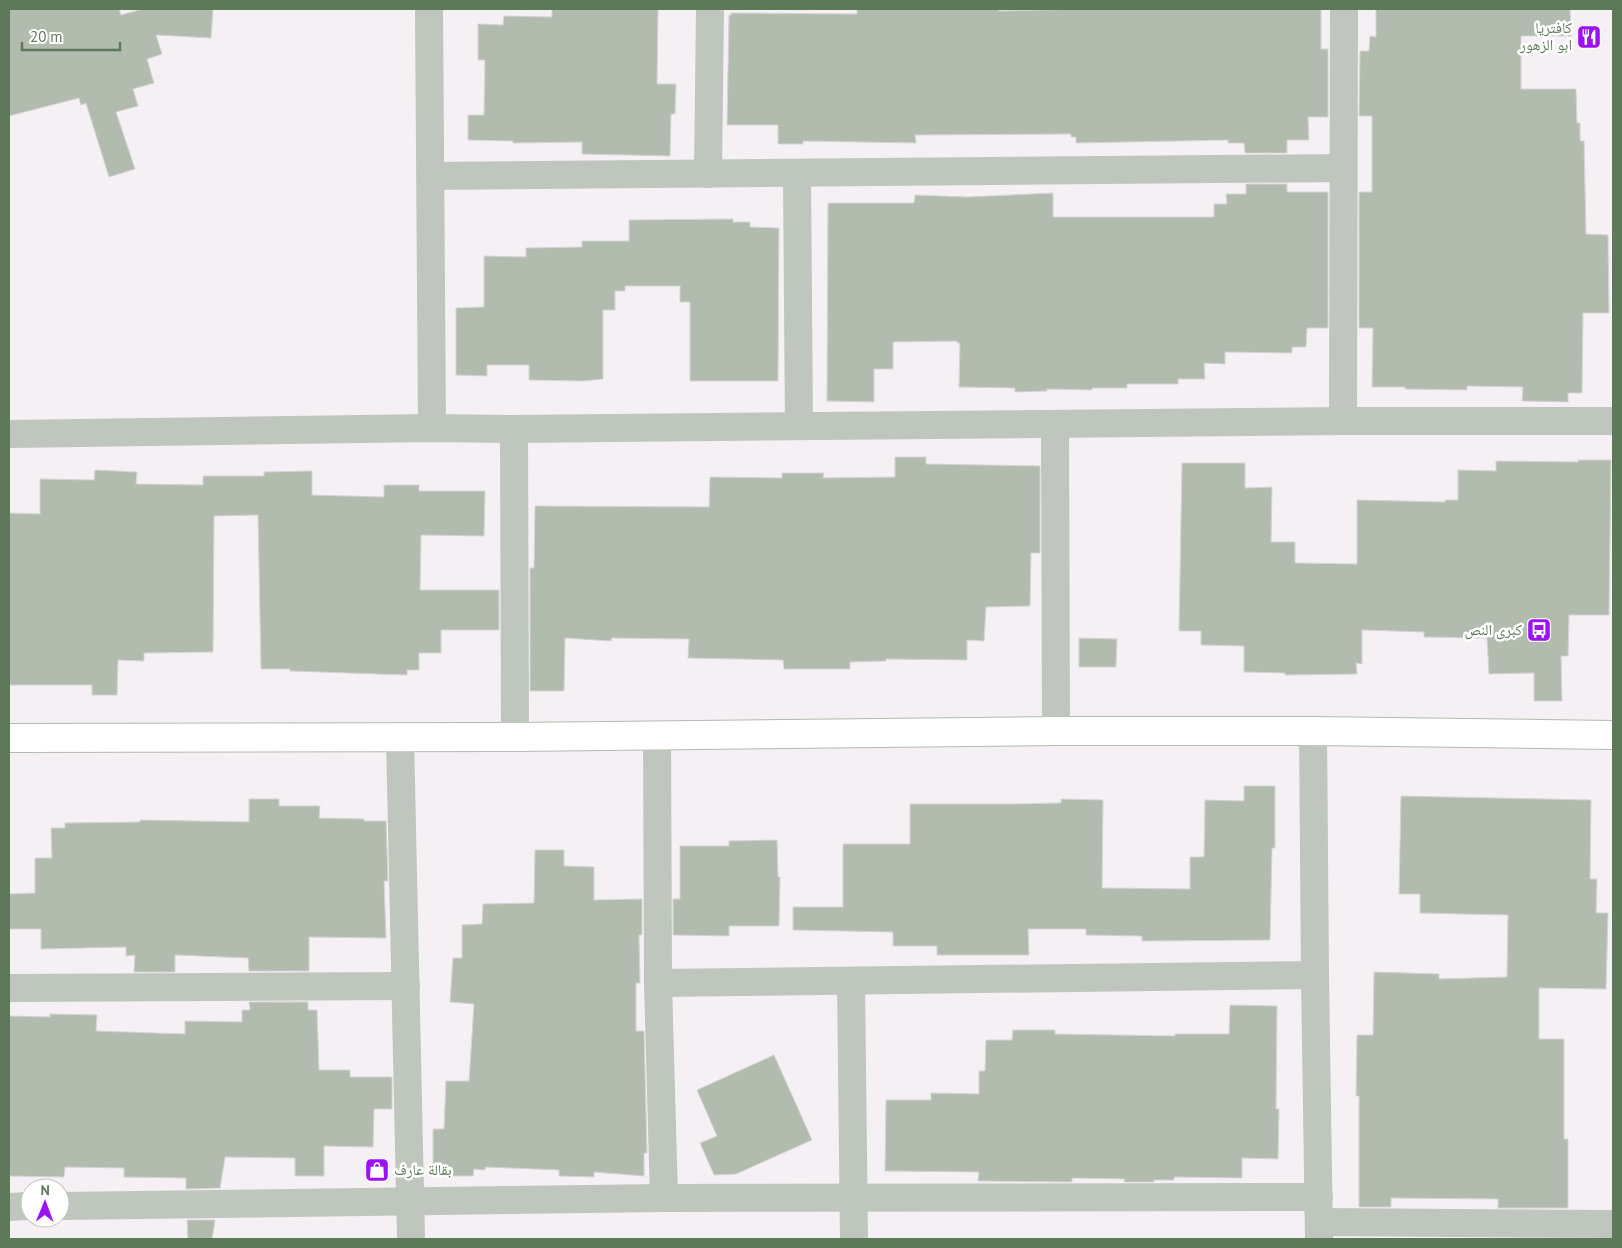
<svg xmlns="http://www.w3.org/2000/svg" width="1622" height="1248" viewBox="0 0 1622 1248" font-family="'PT Sans','Noto Naskh Arabic',sans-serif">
<rect width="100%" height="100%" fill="#f5f0f3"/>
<!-- building -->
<g fill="#b2bcae" stroke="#d6d3d5">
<polygon points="9,9 119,9 121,15 143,9 213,9 211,38 156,35 162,54 147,59 154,83 133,89 138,106 116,112 135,169 109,177 86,103 81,105 79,98 9,116"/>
<polygon points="552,9 658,9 657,84 676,84 675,114 671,114 670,156 582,154 582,142 513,143 513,141 468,140 468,115 484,115 485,60 478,60 478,24 503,25 504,16 552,17"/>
<polygon points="857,9 999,9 999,11 1083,9 1321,9 1321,49 1328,49 1328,117 1308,117 1309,140 1287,140 1287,153 1245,153 1244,143 1228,143 1228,140 1076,143 1076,137 1071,137 1071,134 915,135 916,143 803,141 803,144 778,144 778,125 727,125 729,15 731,15 731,13 857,14"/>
<polygon points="1376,9 1570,9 1571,36 1521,36 1521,89 1576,89 1577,123 1580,123 1580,141 1584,141 1586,234 1608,235 1609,313 1583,313 1582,393 1568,393 1568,402 1522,401 1523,387 1467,386 1467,390 1405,389 1405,387 1372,387 1373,328 1359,328 1359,192 1372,192 1372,116 1359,116 1360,51 1369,51 1370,36 1376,37"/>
<polygon points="1246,184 1287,184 1287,192 1328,192 1328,328 1307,328 1306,347 1292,347 1292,353 1225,352 1225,364 1204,363 1205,379 1178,379 1178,384 1127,384 1127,388 1092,388 1092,390 1047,389 1047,391 1015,392 1015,388 959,387 960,343 957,343 957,341 893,342 893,369 874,369 874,402 827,401 828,203 914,203 915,195 967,197 1053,193 1053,217 1214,217 1214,204 1227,204 1226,194 1246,194"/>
<polygon points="733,219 733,222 750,222 750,227 779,228 778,381 690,381 690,302 680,302 680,286 625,286 625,291 615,291 615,310 603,310 603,379 583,381 529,380 529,365 487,365 487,376 456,375 456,308 484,307 484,256 526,257 526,248 582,247 582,241 629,241 629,220"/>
<polygon points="895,457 926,457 926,464 1040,466 1040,553 1031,553 1030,606 986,607 984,641 967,640 967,660 886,659 886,661 850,662 850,669 784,669 783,660 688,658 689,639 612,638 611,641 565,638 564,691 530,691 530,568 534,568 535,506 709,507 710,477 782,478 782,473 824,473 823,478 895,477"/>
<polygon points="1578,460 1611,460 1609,615 1569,615 1568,656 1561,656 1562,701 1534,701 1534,673 1489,674 1487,638 1424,637 1424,632 1362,630 1362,664 1356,663 1357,674 1285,675 1285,673 1244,672 1244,646 1201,645 1201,631 1179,631 1182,463 1245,463 1245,488 1272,487 1271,542 1295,542 1295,563 1357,564 1357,500 1445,502 1445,500 1458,500 1458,470 1496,471 1496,461 1578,462"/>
<polygon points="95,470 137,472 136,484 203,485 203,476 264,476 264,472 312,471 312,495 384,497 384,485 419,485 419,491 485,491 484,536 421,535 420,590 499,590 499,630 441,630 441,653 419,653 419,670 407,670 407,675 290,671 290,669 261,669 258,515 214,516 213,652 144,653 144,661 118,660 117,695 92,695 92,685 9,685 9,513 40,514 40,479 94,480"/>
<polygon points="1079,638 1117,639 1116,667 1079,667"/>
<polygon points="1244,786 1275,786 1275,848 1272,848 1270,940 1142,941 1142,936 1086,935 1086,929 1028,929 1029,955 937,955 937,946 893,946 893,932 793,930 793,907 843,907 843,844 910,844 910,804 1012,804 1061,803 1061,799 1103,800 1102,888 1190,889 1190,857 1204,857 1205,800 1244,801"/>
<polygon points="1401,796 1591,800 1590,879 1597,879 1596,913 1608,913 1606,989 1539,988 1539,1039 1564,1039 1564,1139 1568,1139 1568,1208 1498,1208 1498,1199 1391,1198 1391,1207 1359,1207 1359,1096 1356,1096 1357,1035 1373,1035 1374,972 1439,974 1439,979 1507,977 1508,915 1420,913 1420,894 1399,894"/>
<polygon points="249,799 279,799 279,806 320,806 319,818 364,819 364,821 386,821 388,881 384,881 386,938 309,937 309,971 249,971 248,958 175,955 175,972 134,972 135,955 126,956 126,947 41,949 41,929 9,929 9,894 35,893 35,858 52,858 51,828 65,828 65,823 140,822 140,820 249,822"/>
<polygon points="777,840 778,877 780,877 779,926 729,926 729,936 673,935 673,899 680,899 680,846 729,846 729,841"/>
<polygon points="535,850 564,850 564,866 594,867 594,900 642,899 642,935 639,935 640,983 636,983 636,1031 644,1031 647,1153 644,1153 644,1176 594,1172 594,1177 559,1176 559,1170 485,1167 485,1170 474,1169 473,1176 433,1176 433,1129 444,1129 446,1081 469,1081 474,1004 450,1002 453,958 462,958 462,925 482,924 483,904 534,903"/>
<polygon points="249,1002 308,1002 308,1010 317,1010 319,1070 350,1070 350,1077 392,1077 392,1109 374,1109 373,1147 324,1146 324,1176 295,1176 295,1158 225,1157 220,1188 186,1189 186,1178 124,1177 124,1168 65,1167 64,1177 9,1176 9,1016 50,1017 50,1014 97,1015 96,1031 185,1034 185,1021 242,1022 242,1010 250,1010"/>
<polygon points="1230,1005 1277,1006 1276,1109 1279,1109 1278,1159 1242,1158 1242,1178 1174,1177 1174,1180 1154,1180 1154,1182 1124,1182 1125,1179 1072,1178 1072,1182 978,1181 979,1172 885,1171 886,1100 931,1100 931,1093 979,1094 979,1071 985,1071 986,1040 1012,1040 1013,1030 1055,1030 1055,1034 1175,1036 1175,1034 1229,1034"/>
<polygon points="774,1055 812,1140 736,1174 714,1175 700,1143 717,1136 697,1090"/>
<polygon points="187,1220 215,1220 212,1239 188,1239"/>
</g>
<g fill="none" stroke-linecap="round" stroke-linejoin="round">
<defs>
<polyline id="secondary" points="9,738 515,737 1056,731 1313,731 1613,735"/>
</defs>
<!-- secondary casing -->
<use href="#secondary" stroke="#b1bbaf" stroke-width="30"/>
<!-- street -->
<g stroke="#bec6bd" stroke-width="28">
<polyline points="429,9 432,428"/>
<polyline points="708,174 710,9"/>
<polyline points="797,174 799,426"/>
<polyline points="431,176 1343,168"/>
<polyline points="1343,421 1344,9"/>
<polyline points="1055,424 1056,731"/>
<polyline points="514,429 515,737"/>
<polyline points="9,434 432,428 514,429 1343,421 1613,421"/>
<polyline points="1313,731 1315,975 1319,1239"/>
<polyline points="657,735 658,983 664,1198"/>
<polyline points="400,737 411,1239"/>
<polyline points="851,981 854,1239"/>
<polyline points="658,983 1315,975"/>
<polyline points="9,988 406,986"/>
<polyline points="60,1206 664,1198 1319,1197"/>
<polyline points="9,1207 30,1206"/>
<polyline points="1319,1222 1613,1224"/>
</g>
<!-- secondary -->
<use href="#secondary" stroke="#fff" stroke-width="28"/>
</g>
<!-- icons -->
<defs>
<symbol id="restaurant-square" viewBox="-11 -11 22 22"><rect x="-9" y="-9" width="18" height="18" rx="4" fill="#9d12f4" stroke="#fff"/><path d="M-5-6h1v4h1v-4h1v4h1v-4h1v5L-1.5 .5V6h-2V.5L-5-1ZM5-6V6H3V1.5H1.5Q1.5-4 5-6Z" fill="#fff"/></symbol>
<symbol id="bus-square" viewBox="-11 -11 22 22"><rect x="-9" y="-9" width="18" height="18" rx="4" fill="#9d12f4" stroke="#fff"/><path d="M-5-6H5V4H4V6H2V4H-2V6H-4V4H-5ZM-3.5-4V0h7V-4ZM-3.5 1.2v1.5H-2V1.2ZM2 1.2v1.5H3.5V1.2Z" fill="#fff"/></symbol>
<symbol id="shop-square" viewBox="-11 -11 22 22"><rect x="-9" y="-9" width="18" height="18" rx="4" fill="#9d12f4" stroke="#fff"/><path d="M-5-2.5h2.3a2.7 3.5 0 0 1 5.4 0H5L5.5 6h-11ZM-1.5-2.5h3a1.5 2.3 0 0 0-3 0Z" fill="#fff"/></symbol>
</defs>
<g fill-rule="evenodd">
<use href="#restaurant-square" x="1575" y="23" width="28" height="28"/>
<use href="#bus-square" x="1525" y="616" width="28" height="28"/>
<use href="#shop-square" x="363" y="1156" width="28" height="28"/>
</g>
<g text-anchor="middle" stroke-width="5" stroke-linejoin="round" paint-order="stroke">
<!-- poi labels -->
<g font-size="15" fill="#5e7959" stroke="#fff" text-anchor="end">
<text x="1572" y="33">كافتريا<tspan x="1572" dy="17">ابو الزهور</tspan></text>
<text x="1522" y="635">كبرى النص</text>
<text x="394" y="1175" text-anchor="start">بقالة عارف</text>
</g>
</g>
<!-- border -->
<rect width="1622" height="1248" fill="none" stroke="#5e7959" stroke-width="20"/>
<!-- north arrow -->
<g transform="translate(45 1203) rotate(1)"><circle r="24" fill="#ffffff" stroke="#bfc9bd"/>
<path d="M0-4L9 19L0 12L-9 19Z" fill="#9d12f4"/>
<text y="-8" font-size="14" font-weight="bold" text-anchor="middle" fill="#5e7959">N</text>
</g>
<!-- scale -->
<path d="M22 42v8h98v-8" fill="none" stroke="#5e7959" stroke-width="2.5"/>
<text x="30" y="42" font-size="15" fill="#5e7959" stroke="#ffffff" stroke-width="4" paint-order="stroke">20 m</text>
</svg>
